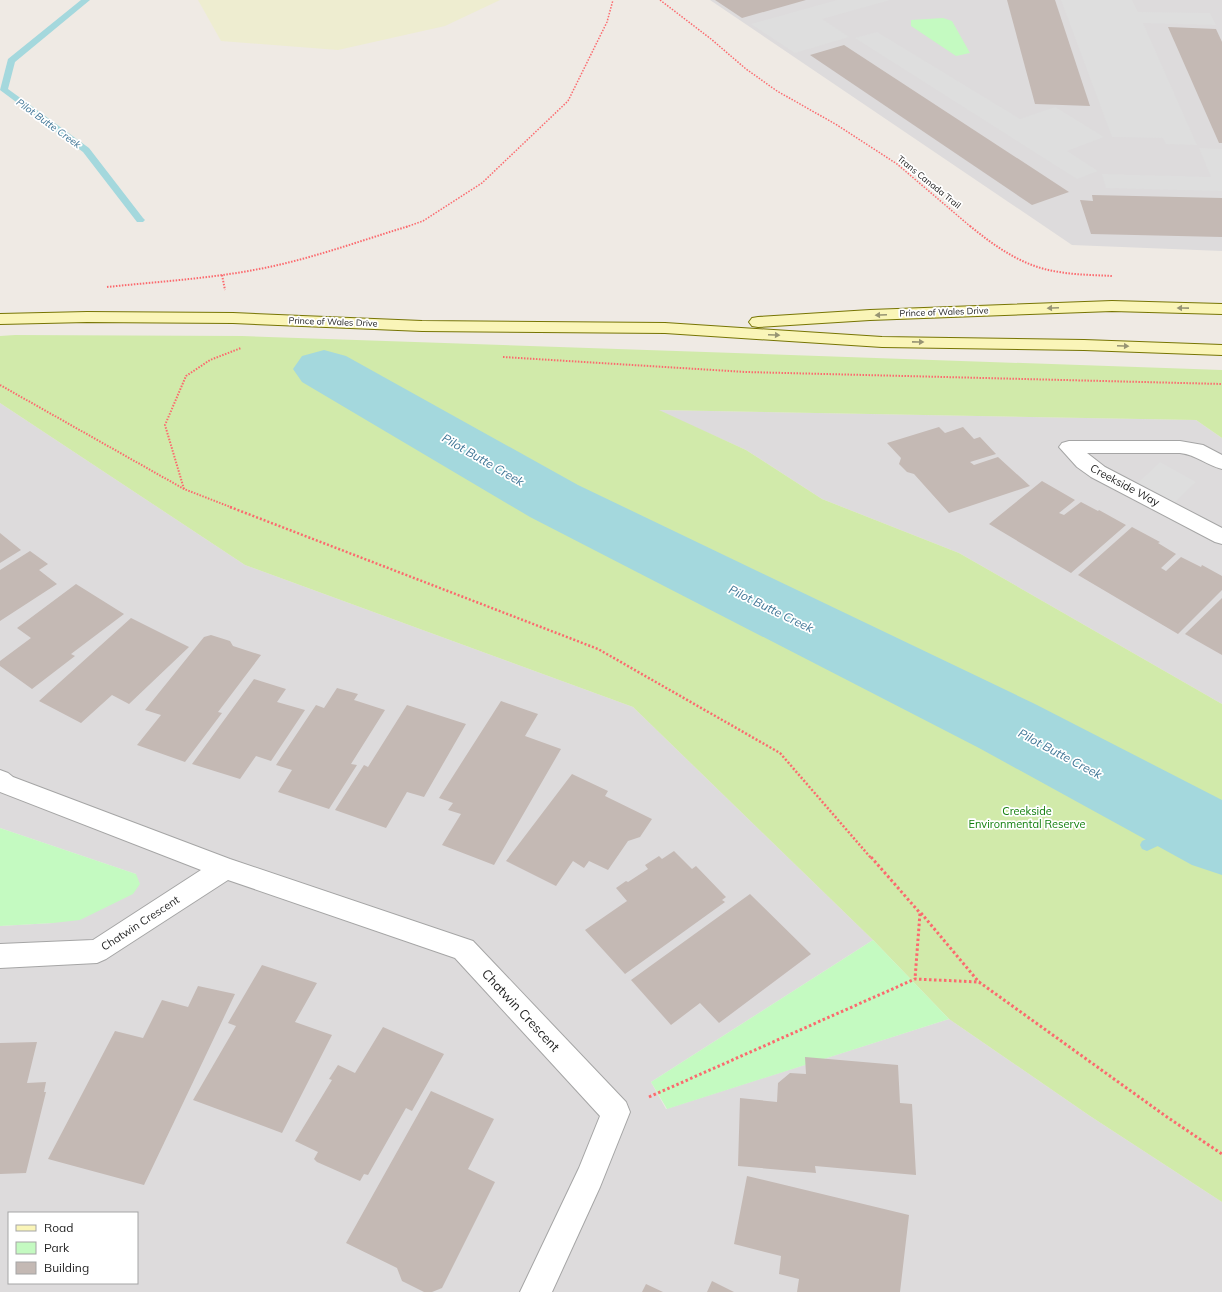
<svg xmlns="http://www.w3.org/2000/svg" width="1222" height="1292" viewBox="0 0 1222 1292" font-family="Mulish,sans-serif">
<rect width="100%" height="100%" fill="#efeae4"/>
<!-- residential -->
<g fill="#dddbdc" fill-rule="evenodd">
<polygon points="710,0 1222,0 1222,251 1072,245"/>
<path d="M0,403L245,565L633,707L873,940L651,1082L666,1109L949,1019L1090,1116L1222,1202V1292H0V926L53,923L136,874L0,828ZM9,1213H137V1283H9Z"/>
<polygon points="657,410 1196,420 1222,438 1222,704 959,553 822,499 746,450"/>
</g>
<!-- farmland -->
<polygon fill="#eeedd0" points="198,0 500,0 445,26 338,50 221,41"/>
<!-- grass -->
<polygon fill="#d1eaaa" points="15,335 242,336 1222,370 1222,438 1196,420 659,410 746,450 822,499 959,553 1222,704 1222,1202 1090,1116 949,1019 873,940 633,707 245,565 0,403 0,336"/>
<!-- park -->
<g fill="#c4fac1">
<polygon points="943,18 952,21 970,53 956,56 911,26 911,20"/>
<polygon points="0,828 136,874 140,884 133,894 80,920 53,923 0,926"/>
<polygon points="873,940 949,1019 667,1109 651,1082"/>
</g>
<!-- parking -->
<g fill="#dedede">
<polygon points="837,0 890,0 822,19 849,37 795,53 751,24"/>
<polygon points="1061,0 1132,0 1138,12 1210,13 1216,25 1143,23 1197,145 1166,144 1163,138 1112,137"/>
<polygon points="877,32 1020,119 1055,107 1104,137 1067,151 1098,171 1077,179 855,38"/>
<polygon points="1199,148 1222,149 1222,191 1106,188 1102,174 1211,177"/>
<polygon points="1160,462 1196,482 1169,508 1130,490"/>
</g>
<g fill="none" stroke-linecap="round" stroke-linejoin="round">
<!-- stream -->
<g fill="#a4d8dd" fill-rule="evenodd">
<polygon points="81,0 90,0 15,62 8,89 89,148 143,218 145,220 143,222 137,222 83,152 0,90 8,59"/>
<polygon points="1174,826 1207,826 1212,828 1214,832 1212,836 1207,838 1175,838 1147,851 1142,849 1140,845 1142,841"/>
</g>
<!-- river -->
<polygon fill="#a4d8dd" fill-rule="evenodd" points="324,350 346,356 578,485 1035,704 1222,800 1222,875 1192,865 979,748 530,517 302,382 293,369 302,356"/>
</g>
<!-- building -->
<g fill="#c4b9b4">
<polygon points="715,0 806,0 742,18"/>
<polygon points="1007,0 1055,0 1090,106 1035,104"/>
<polygon points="1168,27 1216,29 1222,42 1222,143 1219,143"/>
<polygon points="844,45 1069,192 1032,205 810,55"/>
<polygon points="1092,195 1222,198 1222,237 1091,234 1080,200 1093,201"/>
<polygon points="939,427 945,433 963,427 974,439 980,437 996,454 970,462 974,465 998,457 1030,486 949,513 914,474 907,472 899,464 901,458 887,443"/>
<polygon points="1042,481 1075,500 1059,513 1064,515 1081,502 1098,511 1099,510 1126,525 1071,573 989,524"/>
<polygon points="1132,527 1160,542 1158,543 1176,554 1161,568 1166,571 1181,557 1201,567 1202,565 1222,576 1222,590 1178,634 1078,575"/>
<polygon points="0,533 21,550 0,563"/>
<polygon points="30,551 48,564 39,570 57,584 0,621 0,570"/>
<polygon points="76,584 124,614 71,654 75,656 32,689 0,666 0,661 31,638 17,628"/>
<polygon points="1222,598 1222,655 1185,634"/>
<polygon points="131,618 189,647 129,704 112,695 81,723 39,701"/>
<polygon points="211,635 230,641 233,646 261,655 218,712 222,713 185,762 137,745 161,715 145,710 204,637"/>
<polygon points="254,679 286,689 277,702 305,710 271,761 256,756 240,779 192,764"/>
<polygon points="337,688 358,694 354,700 385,710 351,764 357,765 329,809 278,792 292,770 276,765 316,705 324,708"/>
<polygon points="501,701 538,714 525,736 561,749 494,865 442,845 461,814 448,810 453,803 439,798"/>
<polygon points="407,705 466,724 424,797 407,792 386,828 335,810 364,765 368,767"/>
<polygon points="572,774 608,791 605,796 652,819 640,837 628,841 608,870 589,861 584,868 573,861 556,886 506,861"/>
<polygon points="674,851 692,869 696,866 723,894 726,897 722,900 725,902 625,974 585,930 627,901 616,888 626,881 628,882 648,869 645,865 659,856 662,859"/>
<polygon points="750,894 811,954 719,1023 700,1003 671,1025 631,980"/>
<polygon points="262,965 317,983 295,1022 332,1035 282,1133 193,1100 236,1026 228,1023"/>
<polygon points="198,986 235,994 144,1185 48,1159 115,1031 143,1038 162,1000 188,1007"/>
<polygon points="383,1027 444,1054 412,1111 406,1108 368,1175 364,1174 360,1181 317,1162 314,1159 318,1152 295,1141 332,1080 329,1079 338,1065 355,1073"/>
<polygon points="37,1042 27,1083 46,1082 44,1092 46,1092 26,1173 0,1174 0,1043"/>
<polygon points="805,1057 898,1065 900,1103 912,1104 916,1175 815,1166 816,1173 738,1166 740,1098 777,1102 778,1083 790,1073 806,1074"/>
<polygon points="431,1091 494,1119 468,1169 495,1182 442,1288 432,1292 424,1292 402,1281 397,1268 393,1266 346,1243"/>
<polygon points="747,1176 909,1215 900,1292 797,1292 799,1279 779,1274 781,1256 734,1244"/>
<polygon points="712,1281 734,1292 707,1292"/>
<polygon points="646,1284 663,1292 642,1292"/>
</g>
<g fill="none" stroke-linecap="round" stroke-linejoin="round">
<defs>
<g id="minor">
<path d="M1069,441H1180L1203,445L1222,455V469C1206,465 1197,455 1180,453H1087L1105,467L1222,528V544L1215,542L1091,477L1077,467L1059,447L1062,443Z"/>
<polygon points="0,770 8,773 13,777 230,859 473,941 626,1102 630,1112 600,1187 552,1292 520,1292 579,1168 600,1116 455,958 228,880 106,959 97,963 0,968 0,944 93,940 201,870 0,792"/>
</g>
<g id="secondary">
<polygon points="1112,301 1222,304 1222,314 1112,311 870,320 758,327 752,326 749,322 752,318 758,317 870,310"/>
<polygon points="87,312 233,313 422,321 665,323 882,337 1084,340 1222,345 1222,355 1084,350 882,347 665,333 422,331 233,323 87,322 0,324 0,314"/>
</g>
</defs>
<!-- minor casing -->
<use href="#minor" stroke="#a5a5a5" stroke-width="2"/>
<!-- secondary casing -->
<use href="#secondary" stroke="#777504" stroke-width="2"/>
<!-- path-far3 -->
<g stroke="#fb6a6e" stroke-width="1.5" stroke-dasharray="1.5 1.5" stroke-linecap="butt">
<polyline points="660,0 711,39 746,69 777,91 837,125 897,164 971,227"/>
<polyline points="406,227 423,221 482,183 568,101 607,22 613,0"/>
</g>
<!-- path-far2 -->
<g stroke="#fb6a6e" stroke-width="2" stroke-dasharray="1.5 1.5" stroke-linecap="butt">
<path d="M970,226C997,248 1024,267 1059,272C1077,275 1095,275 1112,276"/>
<polyline points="222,275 225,290"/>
<path d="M107,287C164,281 222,278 278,265C322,255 366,239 409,226"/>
<polyline points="503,357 746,372 1222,384"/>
<polyline points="0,385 184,489 233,508"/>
<polyline points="184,489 165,425 186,376 210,360 241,348"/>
</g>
<!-- path-far1 -->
<polyline stroke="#fb6a6e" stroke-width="2.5" stroke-dasharray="2 2" stroke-linecap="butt" points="230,507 598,649 780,753 871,858"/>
<!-- path -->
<g stroke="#fb6a6e" stroke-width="3" stroke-dasharray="2.5 2.5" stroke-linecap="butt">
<polyline points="871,857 920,913 915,979"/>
<polyline points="921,913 978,981"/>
<polyline points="649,1097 915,979 979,982 1167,1117 1222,1154"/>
</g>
<!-- minor -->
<use href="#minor" fill="#fff" fill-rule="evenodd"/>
<!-- secondary -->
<use href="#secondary" fill="#faf5b8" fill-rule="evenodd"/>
</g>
<!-- one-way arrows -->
<defs><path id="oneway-solid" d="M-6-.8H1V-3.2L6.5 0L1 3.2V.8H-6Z"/></defs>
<g fill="#979473">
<use href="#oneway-solid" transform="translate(1053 308) rotate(178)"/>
<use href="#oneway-solid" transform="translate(1183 308) rotate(-179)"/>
<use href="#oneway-solid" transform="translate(881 315) rotate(178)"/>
<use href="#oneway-solid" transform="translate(774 335) rotate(3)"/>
<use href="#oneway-solid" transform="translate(918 342) rotate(1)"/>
<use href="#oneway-solid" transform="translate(1123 346) rotate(2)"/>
</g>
<g text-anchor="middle" stroke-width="3.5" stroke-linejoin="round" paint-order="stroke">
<!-- far-street labels -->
<g font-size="9" fill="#1e1e1e" stroke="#fff">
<text transform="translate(929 182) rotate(39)" y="3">Trans Canada Trail</text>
<text transform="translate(944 312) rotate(-2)" y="3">Prince of Wales Drive</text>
<text transform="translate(333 322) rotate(2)" y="3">Prince of Wales Drive</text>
</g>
<!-- far-water labels -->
<g font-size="10" font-style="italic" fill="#417797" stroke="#fff">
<text transform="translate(49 123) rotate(36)" y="4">Pilot Butte Creek</text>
</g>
<!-- street labels -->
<g font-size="11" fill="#1e1e1e" stroke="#fff">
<text transform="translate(1125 485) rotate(28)" y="4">Creekside Way</text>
<text transform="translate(140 923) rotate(-33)" y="4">Chatwin Crescent</text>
</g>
<!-- park labels -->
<g font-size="11" fill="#107e0b" stroke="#fff">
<text x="1027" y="815">Creekside<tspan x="1027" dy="13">Environmental Reserve</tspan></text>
</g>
<!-- water labels -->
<g font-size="12" font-style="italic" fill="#417797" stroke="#fff">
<text transform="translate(483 460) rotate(30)" y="4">Pilot Butte Creek</text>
<text transform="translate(771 609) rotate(26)" y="4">Pilot Butte Creek</text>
<text transform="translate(1060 754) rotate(28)" y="4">Pilot Butte Creek</text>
</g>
<!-- near-street labels -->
<g font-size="13" fill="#1e1e1e" stroke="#fff">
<text transform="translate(521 1010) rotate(47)" y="5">Chatwin Crescent</text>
</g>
</g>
<!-- legend -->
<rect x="8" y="1212" width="130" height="72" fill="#ffffff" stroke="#a5a5a5"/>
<rect x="16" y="1225" width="20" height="6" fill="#faf5b8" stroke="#a5a5a5"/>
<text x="44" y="1232" font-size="12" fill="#1e1e1e">Road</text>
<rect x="16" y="1242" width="20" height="12" fill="#c4fac1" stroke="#a5a5a5"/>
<text x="44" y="1252" font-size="12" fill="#1e1e1e">Park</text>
<rect x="16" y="1262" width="20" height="12" fill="#c4b9b4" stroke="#a5a5a5"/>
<text x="44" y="1272" font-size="12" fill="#1e1e1e">Building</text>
</svg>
